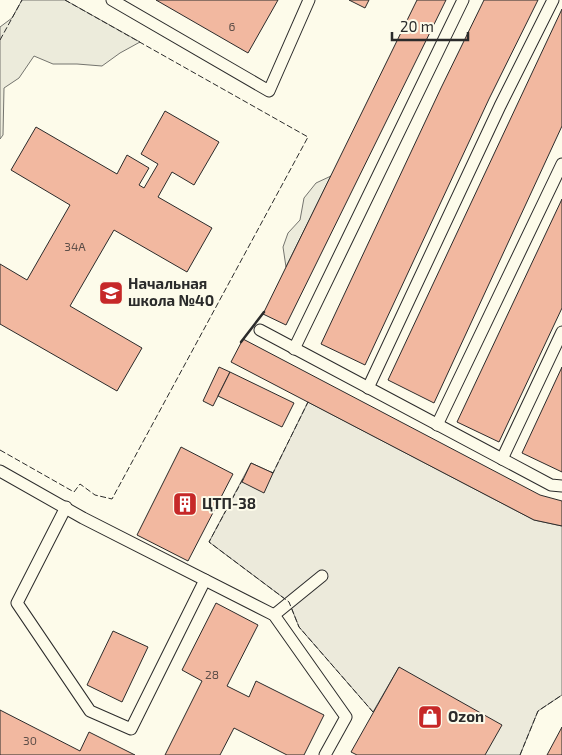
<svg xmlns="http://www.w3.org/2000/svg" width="562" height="755" viewBox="0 0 562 755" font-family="'Exo 2',sans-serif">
<rect width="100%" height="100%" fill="#fdfbea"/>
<!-- green -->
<g fill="#ecebdb" stroke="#74746e">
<polygon points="22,0 65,0 140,42 120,53 102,66 77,64 53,64 34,56 19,78 4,88 3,135 0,139 0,27 12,18"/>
<polygon points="331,176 286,267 283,247 288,233 300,220 304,198 316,183"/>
</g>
<!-- parking -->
<polygon fill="#eceadb" stroke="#74746e" points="308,402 534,520 562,526 562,695 538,711 520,755 485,755 399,667 373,712 299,627 289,602 209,542 251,463 273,473"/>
<!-- building -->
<g fill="#f2b8a0" stroke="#2b2b2b">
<polygon points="156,0 278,0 248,53"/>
<polygon points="349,0 369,0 365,8"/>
<polygon points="417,0 446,0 286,325 263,314"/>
<polygon points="484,0 538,0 489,99 365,365 321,344 441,88"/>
<polygon points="562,9 562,126 434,403 388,380"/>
<polygon points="165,111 219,142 194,185 172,172 158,197 212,228 187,272 114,230 70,306 142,348 117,391 0,324 0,264 27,280 70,205 11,170 36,127 117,174 127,155 149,168 139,185 144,188 158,164 141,154"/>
<polygon points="562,199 562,308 499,442 457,422"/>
<polygon points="243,339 540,495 562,501 562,526 534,520 231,362"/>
<polygon points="219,367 230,372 213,406 203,401"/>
<polygon points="562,367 562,472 522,453"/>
<polygon points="230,372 294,403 282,427 218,396"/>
<polygon points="181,447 233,474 188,561 137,535"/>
<polygon points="251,463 273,473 264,493 242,482"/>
<polygon points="216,603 258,625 227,686 249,697 256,681 324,715 304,755 287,755 234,728 220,755 165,755 202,681 182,670"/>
<polygon points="113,631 148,647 122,702 87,685"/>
<polygon points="399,667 502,725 485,755 357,755 351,752"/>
<polygon points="0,710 80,751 89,732 135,755 0,755"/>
<polygon points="562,727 562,755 547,755"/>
</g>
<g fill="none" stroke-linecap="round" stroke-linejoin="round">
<defs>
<g id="lane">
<polyline points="112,0 269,91 309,0"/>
<polyline points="260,330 551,485 562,486"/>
<polyline points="294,349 463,0"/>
<polyline points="368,388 500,106 553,0"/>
<polyline points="437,425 562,164"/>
<polyline points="502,459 562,332"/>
<polyline points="0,471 83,518 274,615 346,717 325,755"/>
<polyline points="66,507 17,603 90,711 131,729 205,580"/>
<polyline points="274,615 322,576"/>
</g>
</defs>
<!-- lane casing -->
<use href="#lane" stroke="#2b2b2b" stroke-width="13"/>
<!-- lane -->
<use href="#lane" stroke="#fdfbea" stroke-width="11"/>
<!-- fence -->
<g stroke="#2b2b2b" stroke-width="1" stroke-dasharray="6 2.5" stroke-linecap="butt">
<polyline points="0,40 22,0"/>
<polyline points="0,450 74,492 80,484 95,495 112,499 308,137 65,0"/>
<polyline points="271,472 273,473 308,402 311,404"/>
<polyline points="243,479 209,542 289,602 299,627 373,712 375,709"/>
<polyline points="520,755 538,711 562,695"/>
</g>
<!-- wall -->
<polyline stroke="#2b2b2b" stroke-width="2.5" points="241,342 264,312"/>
</g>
<!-- icons -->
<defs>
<symbol id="school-square" viewBox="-11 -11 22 22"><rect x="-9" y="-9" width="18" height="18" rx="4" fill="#c62828" stroke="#fdfbea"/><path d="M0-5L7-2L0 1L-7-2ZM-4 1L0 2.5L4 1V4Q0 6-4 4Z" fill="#fff"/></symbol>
<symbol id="building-square" viewBox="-11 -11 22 22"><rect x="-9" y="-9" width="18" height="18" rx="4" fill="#c62828" stroke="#fdfbea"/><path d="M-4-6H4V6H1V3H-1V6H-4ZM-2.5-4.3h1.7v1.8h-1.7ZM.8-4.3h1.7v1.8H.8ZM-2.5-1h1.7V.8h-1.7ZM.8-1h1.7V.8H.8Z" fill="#fff"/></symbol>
<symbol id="shop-square" viewBox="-11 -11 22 22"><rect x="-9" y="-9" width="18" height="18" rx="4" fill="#c62828" stroke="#fdfbea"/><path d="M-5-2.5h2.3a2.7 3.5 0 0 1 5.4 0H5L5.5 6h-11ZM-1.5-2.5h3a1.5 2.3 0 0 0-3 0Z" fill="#fff"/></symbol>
</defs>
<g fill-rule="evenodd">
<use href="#school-square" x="97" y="279" width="28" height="28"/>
<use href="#building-square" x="171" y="490" width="28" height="28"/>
<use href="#shop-square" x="416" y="703" width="28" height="28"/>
</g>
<g text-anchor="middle" stroke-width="4" stroke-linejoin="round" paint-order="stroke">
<!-- number labels -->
<g font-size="12" fill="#5d4e48">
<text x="232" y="31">6</text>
<text x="75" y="251">34А</text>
<text x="212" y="679">28</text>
<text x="30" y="745">30</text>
</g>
<!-- poi labels -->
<g font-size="15" font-weight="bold" fill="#2b2b2b" stroke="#fdfbea" text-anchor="start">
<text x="128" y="289">Начальная<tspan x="128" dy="17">школа №40</tspan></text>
<text x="202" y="509">ЦТП-38</text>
<text x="448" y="722">Ozon</text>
</g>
</g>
<!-- scale -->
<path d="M392 32v8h76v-8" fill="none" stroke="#2b2b2b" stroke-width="2.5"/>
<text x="400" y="32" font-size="15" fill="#2b2b2b" stroke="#fdfbea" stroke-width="4" paint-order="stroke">20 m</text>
</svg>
